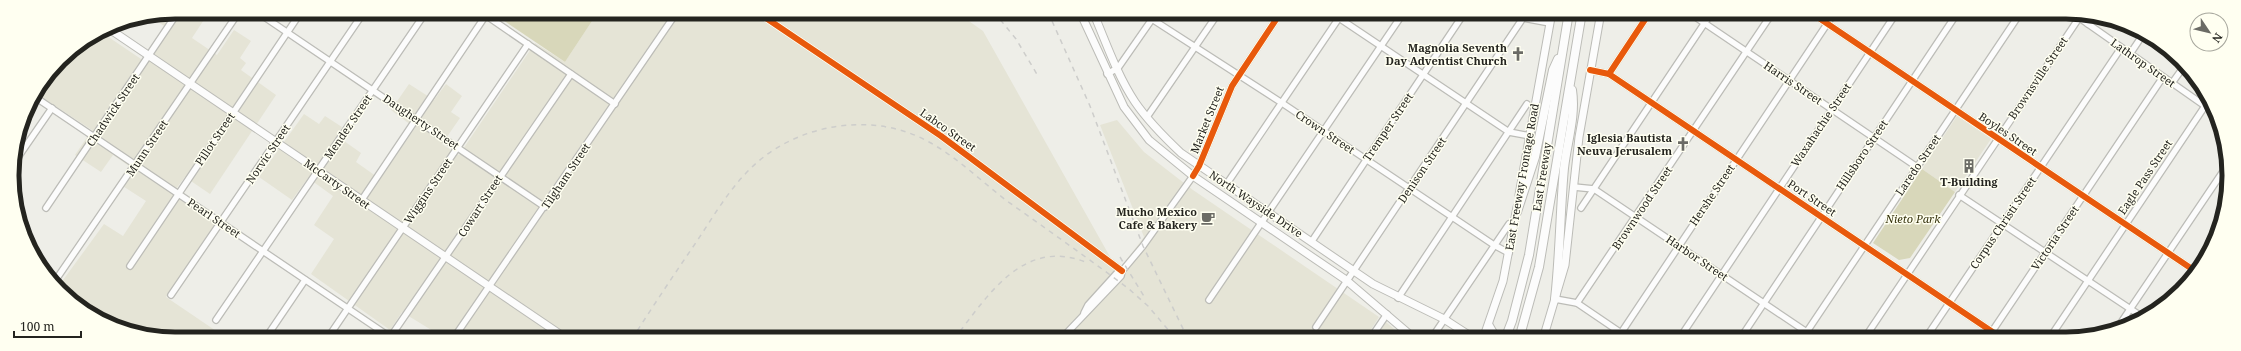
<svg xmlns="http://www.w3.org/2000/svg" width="2241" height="351" viewBox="0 0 2241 351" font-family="'Noto Serif',serif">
<rect width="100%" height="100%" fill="#eeeee8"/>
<!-- built -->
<g fill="#e5e4d6">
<polygon points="176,12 209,12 192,38 217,55 234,30 251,41 240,58 246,63 241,70 276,95 210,194 185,177 172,194 215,224 166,297 228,339 165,339 103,322 58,287 104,224 123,236 146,201 118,183 129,166 113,155 101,172 75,155 92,130 37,94 60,60 101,32 141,59 142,62 164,26 151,17"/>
<polygon points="598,12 956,12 983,31 1118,271 1144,237 1100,125 1117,120 1144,152 1193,190 1379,317 1365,339 446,339 402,312 390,330 311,274 334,239 314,225 333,196 308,178 292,200 259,177 304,114 319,124 325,116 342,127 337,136 361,153 356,162 380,179 415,128 391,110 409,84 434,100 446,84 462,96 451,112 460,118 442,144 459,155 535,43 565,62"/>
<polygon points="1957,116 1991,139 1955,192 1922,169"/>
<polygon points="1386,322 1401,335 1406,339 1375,339"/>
</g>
<!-- green -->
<g fill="#d8d7ba">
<polygon points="491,12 598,12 565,62"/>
<polygon points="1922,169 1955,192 1910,258 1899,260 1873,243"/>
</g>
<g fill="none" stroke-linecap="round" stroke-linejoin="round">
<defs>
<g id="minor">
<polyline points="257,12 545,207"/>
<polyline points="481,12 615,104"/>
<polyline points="757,12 941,136 1122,271"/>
<polyline points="1141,12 1282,103 1494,245 1509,253"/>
<polyline points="1330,12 1509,132 1530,136"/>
<polyline points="1515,12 1523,18 1550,23"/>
<polyline points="1688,12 1917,167"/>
<polyline points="1810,12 2195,271"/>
<polyline points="2071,12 2215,113"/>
<polyline points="2088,24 2093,17"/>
<polyline points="2130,54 2144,33"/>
<polyline points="1590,70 1609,74 2003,339"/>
<polyline points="1107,74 1118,68 1157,12"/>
<polyline points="1609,74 1650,12"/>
<polyline points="2172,83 2185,65"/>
<polyline points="35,97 393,339"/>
<polyline points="1147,117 1219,12"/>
<polyline points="12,166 52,108"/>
<polyline points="1226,185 1343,12"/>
<polyline points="1574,187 1594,189 1817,339"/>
<polyline points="1959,195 2144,318"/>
<polyline points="361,201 486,15"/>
<polyline points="46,208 178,12"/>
<polyline points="1581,208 1712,12"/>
<polyline points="1312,241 1465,12"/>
<polyline points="130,266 301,12"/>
<polyline points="53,284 239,12"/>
<polyline points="171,295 364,12"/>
<polyline points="1398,298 1527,104"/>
<polyline points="1555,299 1577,303 1630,339"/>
<polyline points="1209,300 1404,12"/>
<polyline points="1577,303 1773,12"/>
<polyline points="1084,313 1088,305 1117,273 1122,271"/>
<polyline points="216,320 426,12"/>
<polyline points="1316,327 1527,12"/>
<polyline points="2118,327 2226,167"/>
<polyline points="265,339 305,280"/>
<polyline points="327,339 528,44"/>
<polyline points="389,339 571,74"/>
<polyline points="453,339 677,12"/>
<polyline points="1061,339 1121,276 1122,271 1143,246 1193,176 1199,166 1232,86 1281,12"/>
<polyline points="1370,339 1387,314"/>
<polyline points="1431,339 1509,224"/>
<polyline points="1617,339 1835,12"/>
<polyline points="1679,339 1897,12"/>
<polyline points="1740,339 1958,12"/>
<polyline points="1802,339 2021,12"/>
<polyline points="1864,339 2079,18"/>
<polyline points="1925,339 2121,48"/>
<polyline points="1987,339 2163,77"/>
<polyline points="2049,339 2205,106"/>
</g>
<g id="major">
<polyline points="1080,12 1124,107 1149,140 1193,176 1346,280 1415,339"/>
<path d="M1093,12C1106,42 1117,75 1135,102C1148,121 1164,137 1181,153L1373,284L1444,319L1475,339"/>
<polyline points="108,28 567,339"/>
<polyline points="1519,195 1552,12"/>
<polyline points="1489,325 1497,339"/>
<polyline points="1483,339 1503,281 1517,207"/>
<polyline points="1543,339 1565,265 1579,137 1601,12"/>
</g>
<g id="highway">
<polyline points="1517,212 1535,157 1553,70 1558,59"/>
<path d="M1555,299C1560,256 1560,212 1564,168C1567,142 1576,116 1572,90"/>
<polyline points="1505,339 1512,321 1529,255 1569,12"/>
<polyline points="1519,339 1539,267 1582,12"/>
</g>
</defs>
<!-- minor casing -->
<use href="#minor" stroke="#bcbcb7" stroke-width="8"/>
<!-- major casing -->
<use href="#major" stroke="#bcbcb7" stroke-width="9"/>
<!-- highway casing -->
<use href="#highway" stroke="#bcbcb7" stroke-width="10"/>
<!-- minor -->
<use href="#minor" stroke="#fcfcfc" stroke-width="5.5"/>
<!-- major -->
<use href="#major" stroke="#fcfcfc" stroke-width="7"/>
<!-- highway -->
<use href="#highway" stroke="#fcfcfc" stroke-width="8"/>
<!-- rail -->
<g stroke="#cdcdcb" stroke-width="1.5" stroke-dasharray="5 5" stroke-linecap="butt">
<polyline points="994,12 1016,39 1038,76"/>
<polyline points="1048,12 1090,106 1143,246 1188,339"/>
<polyline points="1120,257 1145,298"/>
<path d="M632,339C653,306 675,273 697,241C713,217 728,191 749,170C794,124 872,110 929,142C958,158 981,181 1007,201C1048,230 1089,259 1129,289L1148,306L1176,339"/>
<path d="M954,339C988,296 1023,236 1088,263"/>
</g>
<defs>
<g id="cycleway">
<polyline points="757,12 941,136 1122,271"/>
<polyline points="1810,12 2195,271"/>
<polyline points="1590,70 1609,74 2003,339"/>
<polyline points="1609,74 1650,12"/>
<polyline points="1193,176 1199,166 1232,86 1281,12"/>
</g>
</defs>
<!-- cycleway casing -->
<use href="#cycleway" stroke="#fffff1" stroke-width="8"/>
<!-- cycleway -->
<use href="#cycleway" stroke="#e8590c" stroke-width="6"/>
</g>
<!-- icons -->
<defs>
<symbol id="church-bare" viewBox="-9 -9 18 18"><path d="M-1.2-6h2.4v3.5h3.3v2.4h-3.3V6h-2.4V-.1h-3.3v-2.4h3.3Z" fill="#6b6b65" stroke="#fffff1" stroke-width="2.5" paint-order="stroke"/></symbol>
<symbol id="building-bare" viewBox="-9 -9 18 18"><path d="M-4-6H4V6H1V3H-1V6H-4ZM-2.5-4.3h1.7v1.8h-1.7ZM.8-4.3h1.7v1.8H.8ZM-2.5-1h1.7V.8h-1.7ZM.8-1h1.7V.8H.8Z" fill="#6b6b65" stroke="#fffff1" stroke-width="2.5" paint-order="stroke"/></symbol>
<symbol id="cafe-bare" viewBox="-9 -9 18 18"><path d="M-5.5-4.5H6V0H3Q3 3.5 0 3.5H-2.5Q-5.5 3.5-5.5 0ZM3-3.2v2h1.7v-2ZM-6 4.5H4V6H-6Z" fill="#6b6b65" stroke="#fffff1" stroke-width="2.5" paint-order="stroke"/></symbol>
</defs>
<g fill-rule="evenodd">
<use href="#church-bare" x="1508" y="44" width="20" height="20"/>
<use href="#church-bare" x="1673" y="134" width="20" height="20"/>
<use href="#building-bare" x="1959" y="156" width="20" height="20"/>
<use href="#cafe-bare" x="1198" y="208" width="20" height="20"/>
</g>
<g text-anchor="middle" stroke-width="3" stroke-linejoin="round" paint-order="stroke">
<!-- poi labels -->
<g font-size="11" font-weight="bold" fill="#24241f" stroke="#fffff1" text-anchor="end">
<text x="1507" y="52">Magnolia Seventh<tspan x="1507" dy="13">Day Adventist Church</tspan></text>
<text x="1672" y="142">Iglesia Bautista<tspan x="1672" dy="13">Neuva Jerusalem</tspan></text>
<text x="1969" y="186" text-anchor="middle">T-Building</text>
<text x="1197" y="216">Mucho Mexico<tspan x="1197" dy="13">Cafe &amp; Bakery</tspan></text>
</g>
<!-- street labels -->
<g font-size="11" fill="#24241f" stroke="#fffff1">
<text transform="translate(2143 63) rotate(35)" y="4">Lathrop Street</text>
<text transform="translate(2038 78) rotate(-56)" y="4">Brownsville Street</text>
<text transform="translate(1793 83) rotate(34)" y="4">Harris Street</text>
<text transform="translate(113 110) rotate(-56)" y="4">Chadwick Street</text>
<text transform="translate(1207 120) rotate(-68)" y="4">Market Street</text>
<text transform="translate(421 122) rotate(34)" y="4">Daugherty Street</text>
<text transform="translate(1821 125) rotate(-56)" y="4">Waxahachie Street</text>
<text transform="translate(348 127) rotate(-56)" y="4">Mendez Street</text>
<text transform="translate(1388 127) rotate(-56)" y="4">Tremper Street</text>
<text transform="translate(948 130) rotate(35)" y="4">Labco Street</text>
<text transform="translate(1325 132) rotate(34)" y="4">Crown Street</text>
<text transform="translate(2008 134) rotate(34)" y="4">Boyles Street</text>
<text transform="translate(215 139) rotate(-56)" y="4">Pillot Street</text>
<text transform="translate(147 148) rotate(-56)" y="4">Munn Street</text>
<text transform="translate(268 154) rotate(-56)" y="4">Norvic Street</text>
<text transform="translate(1862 155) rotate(-56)" y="4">Hillsboro Street</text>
<text transform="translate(1918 165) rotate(-56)" y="4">Laredo Street</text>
<text transform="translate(1422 170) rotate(-56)" y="4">Denison Street</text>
<text transform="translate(566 176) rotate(-56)" y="4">Tilgham Street</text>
<text transform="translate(1522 177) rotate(-80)" y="4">East Freeway Frontage Road</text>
<text transform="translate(1542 177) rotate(-81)" y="4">East Freeway</text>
<text transform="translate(2145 177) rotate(-56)" y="4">Eagle Pass Street</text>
<text transform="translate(337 184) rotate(35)" y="4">McCarty Street</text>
<text transform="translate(428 191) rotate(-56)" y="4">Wiggins Street</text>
<text transform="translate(1712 195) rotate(-56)" y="4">Hershe Street</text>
<text transform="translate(1812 198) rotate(34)" y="4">Port Street</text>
<text transform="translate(1256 204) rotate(34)" y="4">North Wayside Drive</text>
<text transform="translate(480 206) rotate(-57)" y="4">Cowart Street</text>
<text transform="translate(1642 208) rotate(-56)" y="4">Brownwood Street</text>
<text transform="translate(214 218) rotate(34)" y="4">Pearl Street</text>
<text transform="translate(2003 223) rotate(-56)" y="4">Corpus Christi Street</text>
<text transform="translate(2055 238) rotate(-56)" y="4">Victoria Street</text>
<text transform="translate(1697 258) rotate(34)" y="4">Harbor Street</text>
</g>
<!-- park labels -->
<g font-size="11" font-style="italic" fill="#37340e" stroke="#fffff1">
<text x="1913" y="223">Nieto Park</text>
</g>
</g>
<!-- crop -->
<path d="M0 0H2241V351H0ZM175 19H2066A156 156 0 0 1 2222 175V176A156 156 0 0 1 2066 332H175A156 156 0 0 1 19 176V175A156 156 0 0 1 175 19Z" fill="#fffff1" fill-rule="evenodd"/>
<path fill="none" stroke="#24241f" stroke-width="5" d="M175 19H2066A156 156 0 0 1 2222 175V176A156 156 0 0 1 2066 332H175A156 156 0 0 1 19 176V175A156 156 0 0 1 175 19Z"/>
<!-- north arrow -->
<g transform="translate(2209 32) rotate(125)"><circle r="19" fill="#fffff1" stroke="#a7a79d"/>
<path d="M0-3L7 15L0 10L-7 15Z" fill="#6b6b65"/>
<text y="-6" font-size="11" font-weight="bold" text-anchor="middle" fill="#24241f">N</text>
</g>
<!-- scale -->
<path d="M14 331v6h67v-6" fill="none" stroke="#24241f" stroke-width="2"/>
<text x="20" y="331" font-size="12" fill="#24241f" stroke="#fffff1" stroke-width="3" paint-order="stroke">100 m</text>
</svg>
